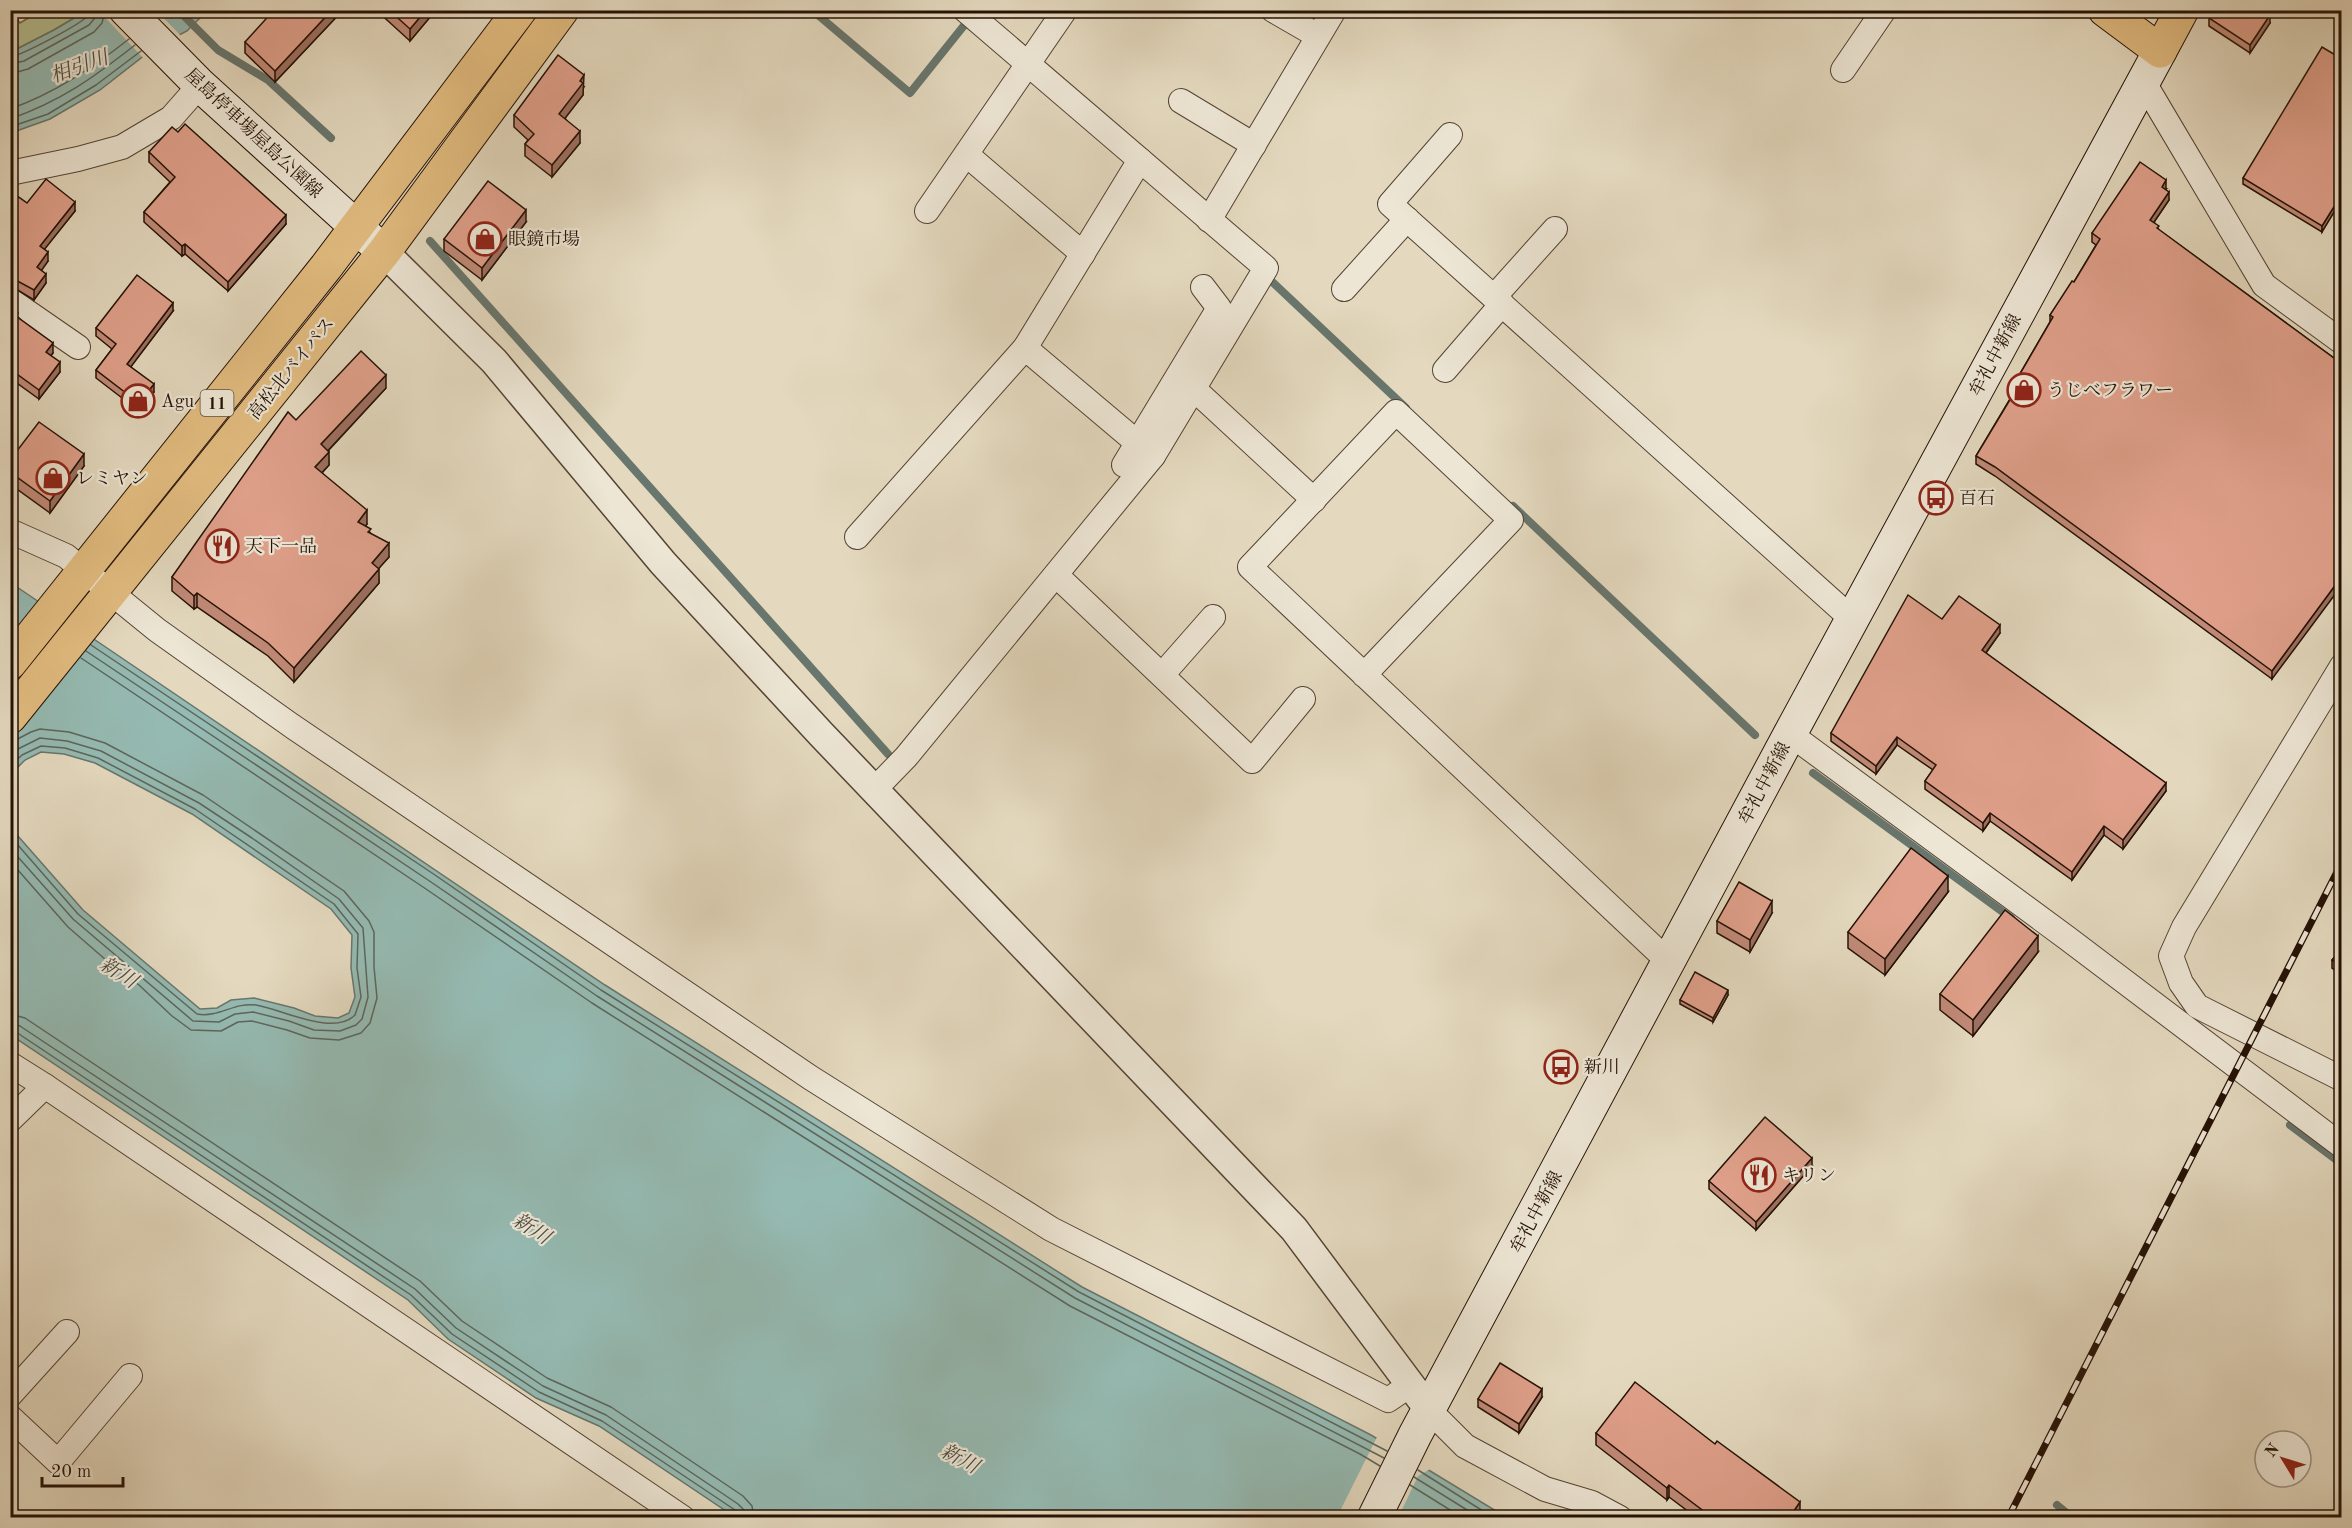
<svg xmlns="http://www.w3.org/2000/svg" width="2352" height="1528" viewBox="0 0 2352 1528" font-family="'Old Standard TT','Noto Serif JP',serif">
<rect width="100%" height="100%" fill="#e4d9bf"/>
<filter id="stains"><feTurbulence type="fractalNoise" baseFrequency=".00333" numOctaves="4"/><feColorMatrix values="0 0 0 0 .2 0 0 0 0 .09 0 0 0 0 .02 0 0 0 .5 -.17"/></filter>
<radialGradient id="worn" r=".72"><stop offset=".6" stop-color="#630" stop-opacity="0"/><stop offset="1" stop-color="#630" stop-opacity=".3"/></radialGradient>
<!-- green -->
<polygon fill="#b5bf91" stroke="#6c684b" stroke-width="1.5" points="11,11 20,23 40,11 86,11 54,30 11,52"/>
<!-- water -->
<g fill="#95bab2" stroke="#68766d" stroke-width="1.5">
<polygon points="86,11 207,11 187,31 154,48 100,90 50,119 11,133 11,52 54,30"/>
<polygon points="11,583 605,985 1082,1287 1371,1435 1506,1517 735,1517 599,1426 536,1398 448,1339 408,1300 11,1035 10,827 83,910 200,1009 217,1008 231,1000 254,998 294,1008 315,1016 338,1018 349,1013 355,997 351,968 352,935 331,909 192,814 95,763 64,754 41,752 25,760 11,774"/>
</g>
<!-- pier -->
<g fill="#e4d9bf">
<polygon points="99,11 157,11 182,37 155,51 144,59"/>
<polygon points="1378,1435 1432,1468 1418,1476 1398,1518 1337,1517"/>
</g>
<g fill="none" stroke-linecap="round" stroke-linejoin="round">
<!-- shore -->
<g stroke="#5c665c" stroke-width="1.5">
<path d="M10,57C20,56 84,23 88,15C88,14 88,12 88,10"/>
<polyline points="10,64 24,61 89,25 94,19 96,10"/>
<polyline points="10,74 28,69 94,32 102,23 105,10"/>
<path d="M10,109C55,93 92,68 129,39"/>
<path d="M10,119C61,101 93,78 135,45"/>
<polyline points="10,127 48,114 96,85 141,51"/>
<polyline points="91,645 435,875 601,990 1079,1292 1387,1451"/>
<polyline points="86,651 431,882 597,996 1075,1298 1384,1458"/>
<polyline points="81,658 426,889 592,1003 1070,1306 1360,1454 1380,1466"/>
<polyline points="10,743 31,732 40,729 69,732 105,743 203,795 344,891 369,921 374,932 374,967 377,998 370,1023 361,1033 339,1040 310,1038 287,1030 252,1021 238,1022 221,1031 191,1030 172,1016 139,985 114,967 68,927 10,861"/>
<polyline points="10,755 18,749 40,738 67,741 101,751 199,803 252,838 339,899 363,928 368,997 362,1019 356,1025 340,1031 314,1030 289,1021 253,1012 235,1014 219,1022 193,1021 73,919 10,848"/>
<path d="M10,766L22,755L41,746L65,748L98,758L195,809L334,904L358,934L357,968L361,997L355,1015C333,1037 282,1009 256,1005C234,1002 219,1018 197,1014L78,914L10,836"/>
<polyline points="10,1014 25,1018 420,1281 462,1321 547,1378 611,1407 743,1496 752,1506 754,1518"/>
<polyline points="10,1023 20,1026 415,1289 456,1328 543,1386 606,1415 738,1504 744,1510 745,1518"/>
<polyline points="10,1031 16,1032 411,1295 452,1334 539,1392 602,1421 735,1510 737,1518"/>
<polyline points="1418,1470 1494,1518"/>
<polyline points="1414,1477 1480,1518"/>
<polyline points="1410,1485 1463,1518"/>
</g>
<!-- stream -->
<g stroke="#68766d" stroke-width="8">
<polyline points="178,10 218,50 268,80 331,138"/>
<polyline points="812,10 910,93 966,23 971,27"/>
<polyline points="430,241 888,754"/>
<polyline points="1265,275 1406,408"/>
<polyline points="1513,506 1755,735"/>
<polyline points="1813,773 2011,918"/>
<polyline points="2290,1125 2342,1164"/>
<polyline points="2057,1505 2073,1518"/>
</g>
<defs>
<g id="minor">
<polyline points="1273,10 1318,36"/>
<polyline points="1843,70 1884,10"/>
<polyline points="2143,81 2264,285 2342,342"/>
<polyline points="1181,101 1254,145"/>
<polyline points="1450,135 1390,204 1852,619"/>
<polyline points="967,155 1083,254"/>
<polyline points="10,173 78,159 122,147 171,118 200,85"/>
<polyline points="927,211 1065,10"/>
<polyline points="1209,220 1334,10"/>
<polyline points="1344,289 1407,219"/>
<polyline points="1494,297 1555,229"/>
<polyline points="10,300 78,347"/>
<polyline points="1025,348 1140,160"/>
<polyline points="1445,370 1502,304"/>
<polyline points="1194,389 1314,500"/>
<polyline points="1124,465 1219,308 1203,287"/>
<polyline points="10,531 66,556 157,630 292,726 811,1078 1051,1229 1388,1400 1410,1385"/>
<polyline points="857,537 1025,348 1153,456"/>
<polyline points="1056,575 1252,761 1303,699"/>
<polyline points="2342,666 2184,927 2171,956 2181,983 2197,1006 2342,1079"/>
<polyline points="1162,675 1213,617"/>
<polyline points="1364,675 1511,520 1396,412 1250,567 1669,962"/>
<polyline points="1790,734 2067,938 2342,1146"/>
<polyline points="874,790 906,757 1153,456 1266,268 965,10"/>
<polyline points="10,1064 45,1086"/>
<polyline points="10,1120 45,1086 683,1518"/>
<polyline points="10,1395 67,1332"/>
<polyline points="1430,1411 1465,1446 1545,1489 1592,1503 1620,1518"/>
<polyline points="10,1417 58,1462 130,1376"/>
</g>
<polyline id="tertiary" points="384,252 494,361 663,563 821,734 1294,1229 1430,1411"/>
<g id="secondary">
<polyline points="126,10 200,85 384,252"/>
<polyline points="1374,1518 1415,1435 1790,734 2160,51"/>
</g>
<polyline id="primary" points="2105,10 2160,51 2182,10"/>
<g id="trunk">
<polyline points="10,663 326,267 520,10"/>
<polyline points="10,717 384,252 562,10"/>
</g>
</defs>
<!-- minor casing -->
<use href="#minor" stroke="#544334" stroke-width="26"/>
<!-- tertiary casing -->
<use href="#tertiary" stroke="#544334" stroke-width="31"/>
<!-- secondary casing -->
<use href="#secondary" stroke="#241105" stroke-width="35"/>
<!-- primary casing -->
<use href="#primary" stroke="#241105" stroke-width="35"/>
<!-- trunk casing -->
<use href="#trunk" stroke="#241105" stroke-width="35"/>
<!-- minor -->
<use href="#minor" stroke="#ede6d5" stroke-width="24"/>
<!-- tertiary -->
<use href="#tertiary" stroke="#ede6d5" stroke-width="28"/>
<!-- secondary -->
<use href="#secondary" stroke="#ede6d5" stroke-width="33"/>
<!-- primary -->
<use href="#primary" stroke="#e2bc80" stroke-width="33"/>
<!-- trunk -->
<use href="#trunk" stroke="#e2bc80" stroke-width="33"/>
<defs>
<polyline id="rail" points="2008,1518 2342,862"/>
</defs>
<!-- rail casing -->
<use href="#rail" stroke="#241105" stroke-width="7"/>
<!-- rail -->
<use href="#rail" stroke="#ede6d5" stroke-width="4.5" stroke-dasharray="14" stroke-linecap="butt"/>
</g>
<!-- wall -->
<g fill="#c18a78" stroke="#241105" stroke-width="1.5">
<polygon points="343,10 275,82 245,53 245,42"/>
<polygon points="376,10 436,10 410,41"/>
<polygon points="2209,18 2270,23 2250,53 2209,26"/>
<polygon points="2342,59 2322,232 2243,184 2243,178"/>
<polygon points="584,87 583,89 583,95 565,118 580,143 552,177 525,156 525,144 528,140 514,127 514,115"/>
<polygon points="149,152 286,224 228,291 185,254 182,256 144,222 144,212 170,182 149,162"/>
<polygon points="2165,189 2169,200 2154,222 2159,230 2342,364 2272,679 1995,476 1976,464 1976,456 2010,399 2010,391 2050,322 2050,315 2074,282 2096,245 2092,242 2092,233 2166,189"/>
<polygon points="10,191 27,203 75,211 44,249 48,261 41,270 46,283 34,300 11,286"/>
<polygon points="526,222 482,280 444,251 444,239"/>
<polygon points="10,308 18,317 53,353 51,355 60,372 39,399 10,378"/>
<polygon points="173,311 130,367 154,392 139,411 96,378 96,370 112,349 96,336 96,328"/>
<polygon points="386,388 328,451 329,465 322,473 367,524 365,526 389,557 378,569 379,583 294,682 268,656 197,607 194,609 172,591 172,577 296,420"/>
<polygon points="10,460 84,466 50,513 10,484"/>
<polygon points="1942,619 2000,633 1986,653 2166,791 2123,849 2104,835 2072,880 1990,821 1983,831 1925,789 1925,781 1933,770 1897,745 1876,774 1831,741 1831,733"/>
<polygon points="1948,892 1885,975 1848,948 1848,932"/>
<polygon points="1772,913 1750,952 1717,933 1717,921"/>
<polygon points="2342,948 2342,975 2332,968 2332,960"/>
<polygon points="2038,952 1973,1036 1940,1010 1940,994"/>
<polygon points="1728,995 1713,1022 1680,1004 1680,1000"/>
<polygon points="1812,1166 1756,1230 1709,1189 1709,1181"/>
<polygon points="1542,1397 1519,1433 1478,1407 1478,1399"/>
<polygon points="1596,1433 1715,1444 1800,1514 1797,1518 1697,1518 1669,1497 1667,1500 1596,1445"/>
</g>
<!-- shaded-wall -->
<g fill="#9d7061" stroke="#241105" stroke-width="1.5">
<polygon points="332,10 343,10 275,82 275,71"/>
<polygon points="426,10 436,10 410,41 410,29"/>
<polygon points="2270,15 2270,23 2250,53 2250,45"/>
<polygon points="584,75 583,95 559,126 559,114"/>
<polygon points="580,131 580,143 552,177 552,165"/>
<polygon points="2166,180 2166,189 2162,195 2162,187"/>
<polygon points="2169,192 2169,200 2150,228 2150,220"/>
<polygon points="2342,194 2342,199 2322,232 2322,226"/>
<polygon points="75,202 75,211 40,255 40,246"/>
<polygon points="526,210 526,222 482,280 482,268"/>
<polygon points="286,215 286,224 228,291 228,282"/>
<polygon points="185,244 185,254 182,256 182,246"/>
<polygon points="48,252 48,261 37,277 37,267"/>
<polygon points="46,274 46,283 34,300 34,290"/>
<polygon points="173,303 173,311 127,372 127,364"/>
<polygon points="53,343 53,353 46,361 46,352"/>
<polygon points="60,362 60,372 39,399 39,390"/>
<polygon points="386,375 386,388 321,458 321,444"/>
<polygon points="154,384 154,392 139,411 139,403"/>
<polygon points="329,452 329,465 315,480 315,467"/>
<polygon points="84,454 84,466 50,513 50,501"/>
<polygon points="367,510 367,524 358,536 358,522"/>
<polygon points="389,543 389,557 372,576 372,563"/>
<polygon points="379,569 379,583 294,682 294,668"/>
<polygon points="2342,576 2342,585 2272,679 2272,671"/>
<polygon points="197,593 197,607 194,609 194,596"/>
<polygon points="2000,625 2000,633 1982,658 1982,650"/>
<polygon points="1897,737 1897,745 1876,774 1876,766"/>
<polygon points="2166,783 2166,791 2123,849 2123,840"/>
<polygon points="1990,813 1990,821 1983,831 1983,823"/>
<polygon points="2104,826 2104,835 2072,880 2072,872"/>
<polygon points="1948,876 1948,892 1885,975 1885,959"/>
<polygon points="1772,901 1772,913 1750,952 1750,940"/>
<polygon points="2038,936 2038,952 1973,1036 1973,1020"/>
<polygon points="1728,990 1728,995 1713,1022 1713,1018"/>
<polygon points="1812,1158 1812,1166 1756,1230 1756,1222"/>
<polygon points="1542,1389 1542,1397 1519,1433 1519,1424"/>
<polygon points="1669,1485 1669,1497 1667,1500 1667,1488"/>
<polygon points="1800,1502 1800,1514 1797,1518 1789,1518"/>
</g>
<!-- building -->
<g fill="#e0a08b" stroke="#241105" stroke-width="1.5">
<polygon points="274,10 332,10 275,71 245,42"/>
<polygon points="389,10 426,10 410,29"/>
<polygon points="2214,10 2262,10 2270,15 2250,45 2209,18"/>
<polygon points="2322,47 2342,59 2342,194 2322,226 2243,178"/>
<polygon points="558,55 584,75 580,81 583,83 559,114 580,131 552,165 525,144 534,134 514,115"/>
<polygon points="185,124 286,215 228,282 185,244 182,246 144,212 175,177 149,152 172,127 178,132"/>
<polygon points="2140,162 2166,180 2162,187 2169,192 2150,220 2159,226 2157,228 2342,364 2342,576 2272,671 1995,467 1976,456 2014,393 2010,391 2053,317 2050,315 2072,281 2074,282 2100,239 2092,233"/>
<polygon points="46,179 75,202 40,246 48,252 37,267 46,274 34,290 10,277 10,191 27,203"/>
<polygon points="488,181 526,210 482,268 444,239"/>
<polygon points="137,275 173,303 127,364 154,384 139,403 96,370 116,344 96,328"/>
<polygon points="10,308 18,313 16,316 53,343 46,352 60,362 39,390 10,369"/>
<polygon points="361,351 386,375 321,444 329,452 315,467 367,510 358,522 371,529 368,532 389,543 372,563 379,569 294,668 268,643 197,593 194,596 172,577 288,412 296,420"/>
<polygon points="39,422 84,454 50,501 10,472 10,460"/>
<polygon points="1908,595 1942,619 1959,596 2000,625 1982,650 2166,783 2123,840 2104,826 2072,872 1990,813 1983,823 1925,781 1936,765 1897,737 1876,766 1831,733"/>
<polygon points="1911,848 1948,876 1885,959 1848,932"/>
<polygon points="1739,882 1772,901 1750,940 1717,921"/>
<polygon points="2005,910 2038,936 1973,1020 1940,994"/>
<polygon points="2342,948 2342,967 2332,960"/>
<polygon points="1695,972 1728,990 1713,1018 1680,1000"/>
<polygon points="1765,1117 1812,1158 1756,1222 1709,1181"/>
<polygon points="1500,1363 1542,1389 1519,1424 1478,1399"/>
<polygon points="1635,1382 1715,1444 1717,1441 1800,1502 1789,1518 1713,1518 1669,1485 1667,1488 1596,1433"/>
</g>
<!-- icons -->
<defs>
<symbol id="shop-ring" viewBox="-11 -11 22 22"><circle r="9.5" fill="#ede6d5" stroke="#8f2418" stroke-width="1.5"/><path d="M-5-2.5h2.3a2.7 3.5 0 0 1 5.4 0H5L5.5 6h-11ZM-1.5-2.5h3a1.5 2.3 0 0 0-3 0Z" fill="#8f2418"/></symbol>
<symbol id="bus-ring" viewBox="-11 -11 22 22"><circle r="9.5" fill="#ede6d5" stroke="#8f2418" stroke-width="1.5"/><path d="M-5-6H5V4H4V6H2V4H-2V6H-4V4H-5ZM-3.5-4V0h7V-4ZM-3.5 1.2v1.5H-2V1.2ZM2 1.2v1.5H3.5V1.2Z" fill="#8f2418"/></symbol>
<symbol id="restaurant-ring" viewBox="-11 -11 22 22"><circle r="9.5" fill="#ede6d5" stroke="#8f2418" stroke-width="1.5"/><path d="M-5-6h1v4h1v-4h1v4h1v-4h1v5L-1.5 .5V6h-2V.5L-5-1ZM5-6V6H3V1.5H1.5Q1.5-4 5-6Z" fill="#8f2418"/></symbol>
</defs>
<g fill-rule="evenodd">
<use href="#shop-ring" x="466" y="220" width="38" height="38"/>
<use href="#shop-ring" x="2005" y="371" width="38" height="38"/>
<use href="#shop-ring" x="119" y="382" width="38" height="38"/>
<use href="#shop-ring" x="34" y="459" width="38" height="38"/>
<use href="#bus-ring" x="1917" y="479" width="38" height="38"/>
<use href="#restaurant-ring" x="203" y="527" width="38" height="38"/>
<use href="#bus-ring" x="1542" y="1048" width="38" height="38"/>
<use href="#restaurant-ring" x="1740" y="1156" width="38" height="38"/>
</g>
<g text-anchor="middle" stroke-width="4.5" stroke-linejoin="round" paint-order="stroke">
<!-- shield labels -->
<rect fill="#ede6d5" stroke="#605143" stroke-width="1.5" x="200.5" y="390" width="33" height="26" rx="4.5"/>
<g font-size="16" font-weight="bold" fill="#241105">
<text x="217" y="409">11</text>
</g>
<!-- street labels -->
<g font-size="18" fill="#241105" stroke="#ede6d5">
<text transform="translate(254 133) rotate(43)" y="6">屋島停車場屋島公園線</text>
<text transform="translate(1995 355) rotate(-62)" y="6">牟礼中新線</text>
<text transform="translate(291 368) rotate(-51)" y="6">高松北バイパス</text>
<text transform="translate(1764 783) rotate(-62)" y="6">牟礼中新線</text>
<text transform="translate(1536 1212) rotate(-62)" y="6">牟礼中新線</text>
</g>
<!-- poi labels -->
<g font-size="18" fill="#241105" stroke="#ede6d5" text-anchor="start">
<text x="508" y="245">眼鏡市場</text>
<text x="2047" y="396">うじべフラワー</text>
<text x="161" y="407">Agu</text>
<text x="76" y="484">レミヤン</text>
<text x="1959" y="504">百石</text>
<text x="245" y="552">天下一品</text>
<text x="1584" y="1073">新川</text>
<text x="1782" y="1181">キリン</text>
</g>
<!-- water labels -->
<g font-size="20" font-style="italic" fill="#4c4c42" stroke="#ede6d5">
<text transform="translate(79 66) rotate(-20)" y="7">相引川</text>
<text transform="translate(119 972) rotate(32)" y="7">新川</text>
<text transform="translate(532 1228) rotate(32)" y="7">新川</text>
<text transform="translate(960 1458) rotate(28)" y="7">新川</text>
</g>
</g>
<!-- margin -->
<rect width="2352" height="1528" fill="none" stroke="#e4d9bf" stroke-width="36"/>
<rect x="12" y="12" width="2328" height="1504" fill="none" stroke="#241105" stroke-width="3"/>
<rect x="18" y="18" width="2316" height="1492" fill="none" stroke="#241105" stroke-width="1.5"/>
<!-- north arrow -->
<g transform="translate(2283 1459) rotate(308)"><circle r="28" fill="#ede6d5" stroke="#9d9182" stroke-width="1.5"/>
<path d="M0-4.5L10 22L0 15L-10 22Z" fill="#8f2418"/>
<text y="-9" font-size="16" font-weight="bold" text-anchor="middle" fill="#241105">N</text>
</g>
<!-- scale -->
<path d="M42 1477v9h81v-9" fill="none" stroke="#241105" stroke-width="3"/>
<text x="51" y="1477" font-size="18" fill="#241105" stroke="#ede6d5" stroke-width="4.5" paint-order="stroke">20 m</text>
<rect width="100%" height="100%" filter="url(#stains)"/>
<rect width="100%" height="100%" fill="url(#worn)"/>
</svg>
